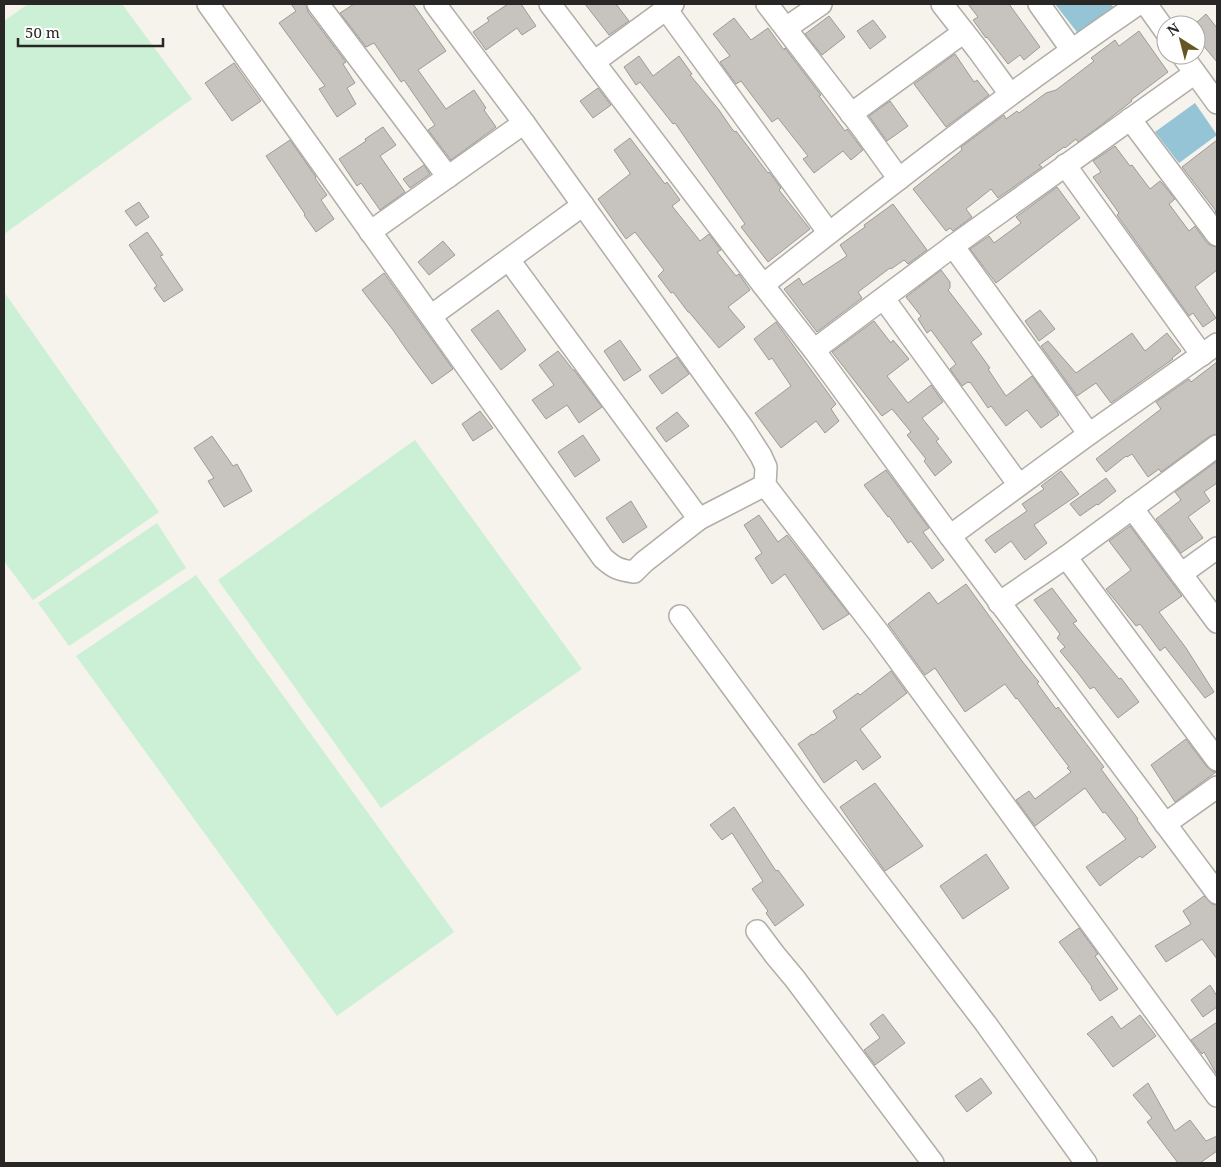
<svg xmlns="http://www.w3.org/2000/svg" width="1221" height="1167" viewBox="0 0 1221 1167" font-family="'Noto Serif',serif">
<rect width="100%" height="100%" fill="#f6f2ec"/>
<!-- green -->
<g fill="#cbf0d5">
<polygon points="28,4 122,4 192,99 4,234 4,21"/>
<polygon points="4,292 159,512 33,600 4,561"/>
<polygon points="415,440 582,669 381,808 218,580"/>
<polygon points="157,523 186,568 69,646 38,603"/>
<polygon points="196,575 454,932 337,1016 76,656"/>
</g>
<!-- water -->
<g fill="#96c4d7">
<polygon points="1055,4 1111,4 1115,9 1080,36"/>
<polygon points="1195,103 1217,135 1179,163 1155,132"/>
</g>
<!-- building -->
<g fill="#c7c4bf" stroke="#9e9a95">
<polygon points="291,4 306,4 308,12 346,62 343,64 355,83 347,88 356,104 337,117 319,89 325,86 279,23 296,11"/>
<polygon points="354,4 413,4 446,51 418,70 446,109 474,90 486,108 484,110 496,127 451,160 428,130 435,125 404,80 401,82 374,43 366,47 340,13"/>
<polygon points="508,4 521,4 536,26 522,35 517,28 486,50 473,32 489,21 487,18"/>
<polygon points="585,4 616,4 629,21 609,35"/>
<polygon points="968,4 1009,4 1040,47 1024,60 1020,55 1008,64 987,37 986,38 973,20 978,17"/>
<polygon points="1206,14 1217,28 1217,62 1196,37 1196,23"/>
<polygon points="829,16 845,37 822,55 805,34"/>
<polygon points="734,18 751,40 768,28 784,50 785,48 821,95 819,96 845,131 847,129 863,150 851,160 843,151 814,173 803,159 808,156 778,118 772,122 741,81 736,84 720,62 730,56 713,34"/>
<polygon points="873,20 886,37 870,49 857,31"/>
<polygon points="1139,31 1168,72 1131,100 1132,101 1100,126 1078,142 1076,139 1065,148 1064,147 1039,165 1042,167 998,198 991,189 966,209 972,217 953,231 950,228 946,231 913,189 962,150 961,147 1004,115 1006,119 1017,111 1019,113 1046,93 1056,90 1077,74 1094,61 1091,58 1115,40 1119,46"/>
<polygon points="955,54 974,82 977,80 989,95 946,127 914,84"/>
<polygon points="639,56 653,76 679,56 692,74 690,75 719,110 732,129 735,132 736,131 768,173 769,172 781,188 779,190 810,229 768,262 741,227 745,224 675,123 673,124 640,82 636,85 624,67"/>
<polygon points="234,63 261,101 232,121 205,83"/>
<polygon points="598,88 611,105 593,118 580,101"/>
<polygon points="890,101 908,126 887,141 869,116"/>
<polygon points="383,127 396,145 380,156 405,192 380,210 361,183 357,186 339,159 366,141 365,139"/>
<polygon points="630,138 665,184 667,182 680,200 672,206 700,241 709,234 721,250 717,252 736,276 739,274 750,290 728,307 745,327 719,348 689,312 688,312 673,292 671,293 658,276 664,270 635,232 626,239 598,199 630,174 630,173 614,150"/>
<polygon points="290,140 316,177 315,178 327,195 321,200 334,219 316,232 304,215 305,214 266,156"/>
<polygon points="1217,140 1217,214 1215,212 1216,211 1182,167"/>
<polygon points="1115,146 1130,166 1132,165 1150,189 1160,181 1162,183 1175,199 1169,204 1189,231 1195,226 1207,243 1212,246 1217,247 1217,270 1195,287 1216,318 1203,327 1193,313 1189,316 1117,215 1119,213 1093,177 1101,172 1093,161"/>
<polygon points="424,165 430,174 410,188 403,179"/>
<polygon points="1057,187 1080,218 996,283 970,249 989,236 994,243 1021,223 1016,217"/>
<polygon points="139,202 149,217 136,226 125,211"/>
<polygon points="893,204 927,250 908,264 904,260 891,269 890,268 858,292 862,298 817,332 784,289 799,278 803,285 847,256 840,245 865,227 864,225"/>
<polygon points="147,232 163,255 160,256 183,290 164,302 154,288 157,286 129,245"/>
<polygon points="443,241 455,255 429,275 418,262"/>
<polygon points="941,270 950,282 950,288 948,290 982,334 971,342 990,368 988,369 1006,396 1032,376 1056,410 1059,415 1041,428 1027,410 1006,426 991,406 988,408 970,382 969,383 968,382 962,386 950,369 956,364 931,330 927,333 918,319 921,316 906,297"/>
<polygon points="384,273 453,369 432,384 406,349 393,330 362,290"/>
<polygon points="498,310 526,350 501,370 471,330"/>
<polygon points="1040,310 1055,329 1039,341 1025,321"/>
<polygon points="874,321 891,343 893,340 909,359 887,376 908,403 931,385 943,402 922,418 939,439 936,441 952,462 935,476 924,461 926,459 907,435 911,432 892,409 882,416 832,352"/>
<polygon points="776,322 836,404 831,409 839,421 825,433 816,421 781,448 755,413 791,386 772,358 769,360 754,339"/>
<polygon points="1132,333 1145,351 1167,333 1181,351 1172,358 1173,359 1111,403 1096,383 1077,396 1041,346 1048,341 1076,373"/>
<polygon points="620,340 641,370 624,381 604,351"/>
<polygon points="558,351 573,370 574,370 602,407 579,423 567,405 546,419 532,400 554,385 539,365"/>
<polygon points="677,357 689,374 662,394 649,376"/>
<polygon points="1217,362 1217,434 1210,436 1161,472 1159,469 1148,477 1132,454 1127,457 1126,456 1106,472 1096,459 1161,409 1156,402 1189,379 1191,382"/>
<polygon points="480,411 493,428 473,441 462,424"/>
<polygon points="677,412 689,426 666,442 656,428"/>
<polygon points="583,435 600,460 575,477 558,452"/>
<polygon points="212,436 233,466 237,464 252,491 224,507 208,481 214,478 194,448"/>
<polygon points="1217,461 1217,483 1204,492 1210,501 1188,517 1203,538 1181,553 1156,519 1181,500 1175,492"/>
<polygon points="886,470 929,528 923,532 944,560 932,569 911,541 908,543 889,516 888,517 864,485"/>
<polygon points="1061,471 1079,494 1034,525 1047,543 1025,560 1011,541 995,553 985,540 1027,511 1022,504 1044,489 1041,486"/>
<polygon points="1106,478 1116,491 1098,505 1097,504 1080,516 1070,504"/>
<polygon points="631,501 647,527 623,543 606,518"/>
<polygon points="759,515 778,542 787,535 849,614 823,630 785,574 772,584 755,558 762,553 744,525"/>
<polygon points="1130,526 1182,596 1159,612 1186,648 1214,692 1205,698 1165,647 1160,651 1140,624 1136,626 1106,589 1131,570 1109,541"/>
<polygon points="966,584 1022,661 1039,682 1037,683 1056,709 1058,707 1104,767 1101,769 1138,819 1137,820 1156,847 1142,858 1140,856 1100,886 1086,867 1126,839 1105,812 1103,813 1085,788 1035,826 1016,800 1029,791 1035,799 1071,772 1067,768 1069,767 1017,698 1016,699 1005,684 965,712 935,668 925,675 888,624 929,592 938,604"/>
<polygon points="1052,588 1077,621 1073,623 1119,679 1121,678 1139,702 1118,718 1094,687 1090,689 1078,673 1060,651 1065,647 1057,638 1060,634 1034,600"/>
<polygon points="891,671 907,693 860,729 881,757 863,770 856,760 824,783 798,744 812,734 813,735 837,718 833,711 858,693 860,695"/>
<polygon points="1186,739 1207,767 1212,771 1216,772 1175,802 1151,765"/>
<polygon points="875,783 923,846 885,871 840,807"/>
<polygon points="734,807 776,871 778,870 804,905 775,926 766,913 768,911 752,889 763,881 732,833 722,840 710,825"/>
<polygon points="986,854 1009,888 963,919 940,886"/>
<polygon points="1204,896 1212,904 1217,905 1217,959 1202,939 1166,962 1155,946 1191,924 1183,911"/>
<polygon points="1079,928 1098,954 1095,956 1118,989 1100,1001 1091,988 1092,987 1059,942"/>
<polygon points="1210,985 1217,996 1217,1007 1203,1017 1191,1000"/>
<polygon points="883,1014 905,1043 875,1065 864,1050 880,1038 870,1024"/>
<polygon points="1140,1015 1156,1036 1113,1067 1093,1040 1087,1034 1112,1016 1121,1029"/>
<polygon points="1217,1022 1217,1075 1204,1052 1202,1054 1191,1040"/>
<polygon points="981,1078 992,1093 967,1112 955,1096"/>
<polygon points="1148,1083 1175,1131 1190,1120 1206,1141 1217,1136 1217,1151 1200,1163 1178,1163 1147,1122 1152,1118 1133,1095"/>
</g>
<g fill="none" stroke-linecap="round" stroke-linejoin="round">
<defs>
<g id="minor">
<path d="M208,4L603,558C614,568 619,570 634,572L644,562L699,519L765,485"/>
<polyline points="318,4 448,177"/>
<polyline points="435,4 524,123 743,428 761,456 766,467 765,485 878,632 1217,1096"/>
<polyline points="550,4 763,285 814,350 950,536"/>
<polyline points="767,4 863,129 899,179"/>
<polyline points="942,4 978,50 1010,94"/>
<polyline points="1039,4 1071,49"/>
<polyline points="1146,4 1166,32"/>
<polyline points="666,9 829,233"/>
<polyline points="786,28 821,4"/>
<polyline points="1182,55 1217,103"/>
<polyline points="594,62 673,4"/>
<polyline points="851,114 964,32"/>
<polyline points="1130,119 1217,235"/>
<polyline points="1065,165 1202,355"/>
<polyline points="370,232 524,123"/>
<polyline points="953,246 1089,434"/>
<polyline points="509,260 699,519"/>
<path d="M763,285C886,188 1009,92 1138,4"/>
<polyline points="884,299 1019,485"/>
<polyline points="431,316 583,205"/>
<polyline points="1217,344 1089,434 950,536 1217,893"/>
<polyline points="814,350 953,246 1195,73"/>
<polyline points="1132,508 1217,622"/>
<polyline points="1066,557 1217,760"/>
<polyline points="1181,574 1217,548"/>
<polyline points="999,603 1066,557 1217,446"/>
<polyline points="680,616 811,794 986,1024 1086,1163"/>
<polyline points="1165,824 1217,787"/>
<polyline points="757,931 775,955 795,979 933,1163"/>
</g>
</defs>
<!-- minor casing -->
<use href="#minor" stroke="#b1ada8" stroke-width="24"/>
<!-- minor -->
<use href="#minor" stroke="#fff" stroke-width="21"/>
</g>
<!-- border -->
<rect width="1221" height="1167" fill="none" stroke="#282725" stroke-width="10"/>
<!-- north arrow -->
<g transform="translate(1181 40) rotate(324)"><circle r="24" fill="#ffffff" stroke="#a9a9a8"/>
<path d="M0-4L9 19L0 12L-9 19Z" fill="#655724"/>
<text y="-8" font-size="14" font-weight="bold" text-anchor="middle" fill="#282725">N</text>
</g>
<!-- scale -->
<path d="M18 38v8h145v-8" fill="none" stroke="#282725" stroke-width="2.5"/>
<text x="25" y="38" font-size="15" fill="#282725" stroke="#ffffff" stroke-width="4" paint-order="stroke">50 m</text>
</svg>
